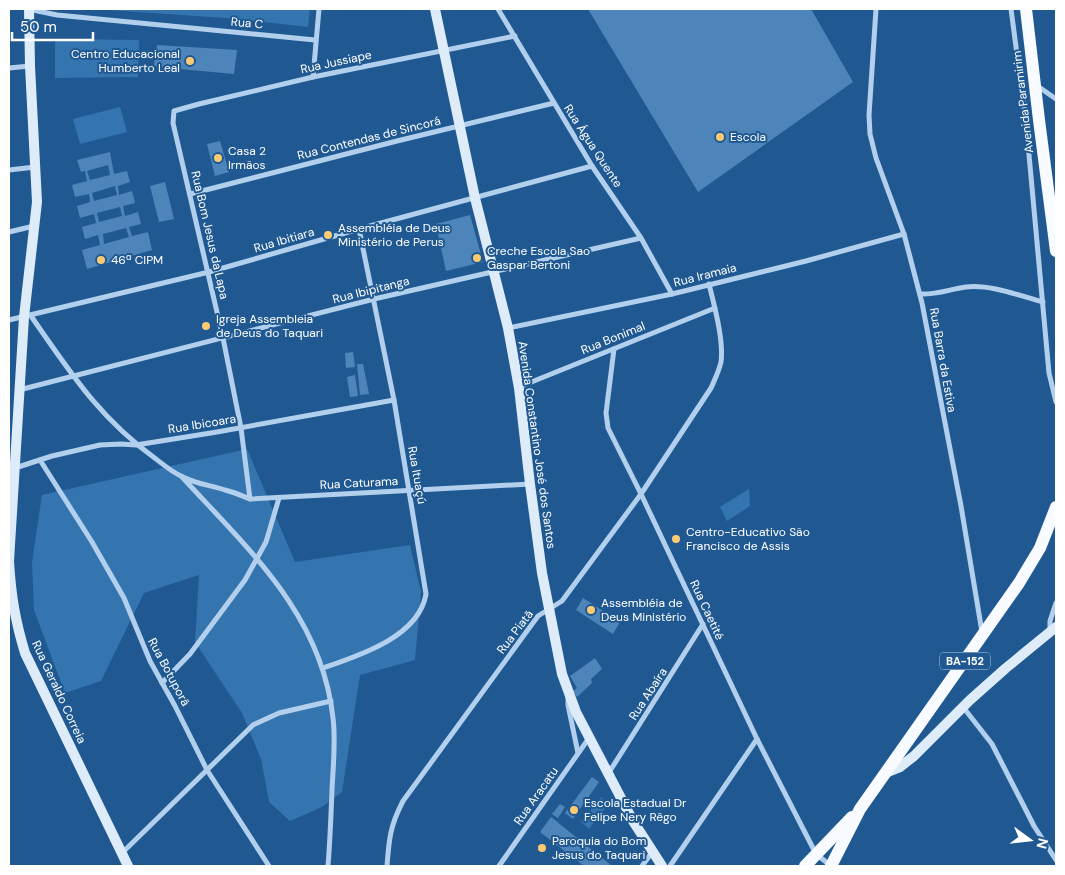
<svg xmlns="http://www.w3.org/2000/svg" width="1065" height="875" viewBox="0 0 1065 875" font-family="'DM Sans',sans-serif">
<rect width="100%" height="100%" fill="#205992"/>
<!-- green -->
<g fill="#3474af">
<polygon points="94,9 310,9 308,27 226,18"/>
<polygon points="55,39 139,40 138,77 55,78"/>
<polygon points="120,107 127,132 80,144 73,119"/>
<polygon points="247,449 295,562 410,545 421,592 415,660 360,675 342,792 322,807 290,821 269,802 261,759 242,713 195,642 199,575 144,593 101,681 65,693 34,610 32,562 42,495"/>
<polygon points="749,489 750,506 727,521 720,507"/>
<polygon points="601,797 608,805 589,829 581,822"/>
</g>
<!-- building -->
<g fill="#4d85ba" fill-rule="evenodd">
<polygon points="588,9 811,9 853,82 698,192"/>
<polygon points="157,45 237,50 234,74 158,67 154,65"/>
<polygon points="220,141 229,172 215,176 207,144"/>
<path d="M110,152L114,174L127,171L130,182L118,186L119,195L132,191L135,203L123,206L125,216L138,212L141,224L129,227L132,236L148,232L152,250L87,269L82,250L100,245L98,235L85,239L82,227L96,223L94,214L80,218L77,206L90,202L89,194L75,197L72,185L87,181L85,171L81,172L77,160ZM108,165L110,175L90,180L87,171ZM115,186L117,195L94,201L92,193ZM120,207L122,216L99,222L97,213ZM126,228L129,237L104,244L103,234Z"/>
<polygon points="165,182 174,219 159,222 150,186"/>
<polygon points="470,215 483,262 446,271 436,224"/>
<polygon points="353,352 355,367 346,368 345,353"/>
<polygon points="357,364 363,364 369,394 360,395"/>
<polygon points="355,375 358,396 350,397 347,377"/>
<polygon points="583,598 620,622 613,634 576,610"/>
<polygon points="595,658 602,669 591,679 592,683 577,697 573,691 577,688 570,676"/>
<polygon points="592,777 599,782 573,819 565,813"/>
<polygon points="560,804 565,807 558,818 552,814"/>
<polygon points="551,817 612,866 584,866 540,832"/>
</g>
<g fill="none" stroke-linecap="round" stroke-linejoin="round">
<!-- street -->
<g stroke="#b2d0ed" stroke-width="5">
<polyline points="28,9 57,15 315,40"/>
<polyline points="498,9 592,166 641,238 672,294"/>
<polyline points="876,9 869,115 870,134 876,158 904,234 922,303 961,506 982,632"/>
<polyline points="1011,9 1026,122 1049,373 1056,402"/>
<polyline points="9,68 30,66"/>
<polyline points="313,77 319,9"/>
<polyline points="1036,85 1056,99"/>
<polyline points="9,170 35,167"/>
<polyline points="190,194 397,141 554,103"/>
<polyline points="9,232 34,226"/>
<path d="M920,294C937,295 950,289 966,287C990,284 1020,296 1043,302"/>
<path d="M31,316C70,372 99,418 156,459C164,465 172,472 181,476C195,484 210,485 225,490C234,492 242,496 250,499L530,484"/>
<polyline points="9,320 209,272 359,229 592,166"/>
<polyline points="508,328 672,294 806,261 904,234"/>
<polyline points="614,349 606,413 608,428 641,494 757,739 816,854 830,865"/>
<polyline points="519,387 715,308"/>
<polyline points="19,390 374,299 641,238"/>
<polyline points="40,460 92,542 124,598 150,661 175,706 207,770 269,866"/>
<polyline points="15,468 52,456 100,445 121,444 136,445 217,432 394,400"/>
<path d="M183,478C249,550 322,615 333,718C336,742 333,767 332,790C331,816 330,841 328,866"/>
<polyline points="250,499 241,428 223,338 173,123 174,111 199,104 313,77 515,36"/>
<polyline points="1050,631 1050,621 1056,603"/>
<path d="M323,668C358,656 419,637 426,594L394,400L359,229"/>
<polyline points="162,683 190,654 245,580 266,542 279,498"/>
<polyline points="568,698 568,705 578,753"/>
<polyline points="963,707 992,744 1034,826 1056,860"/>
<polyline points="608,774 703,624"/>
<polyline points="122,853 253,725 279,713 331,701"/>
<path d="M387,866C389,839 390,826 403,801L538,616L562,601L641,494L711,388C715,379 719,371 721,362C724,340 714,305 709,284"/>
<polyline points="499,866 589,738"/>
<polyline points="642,866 653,851"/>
<polyline points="670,866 757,739"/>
</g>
<!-- secondary -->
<g stroke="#deecfa" stroke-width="10">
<path d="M29,9L30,66L37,202L24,317L9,561C11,595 15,620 25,653L128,866"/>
<polyline points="435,9 475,198 508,328 519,388 530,484 542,573 562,674 576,712 633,821 662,866"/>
<polyline points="885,773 900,767 914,756 970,700 1006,668 1056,627"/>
</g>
<!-- primary -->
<g stroke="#f8fbff" stroke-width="12">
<polyline points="1026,9 1039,120 1056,251"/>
<polyline points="805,866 852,817"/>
<polyline points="831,866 860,809 1019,583 1040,548 1056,507"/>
</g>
</g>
<!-- markers -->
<g fill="#facb73" stroke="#205992" stroke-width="2">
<circle cx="190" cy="61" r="5"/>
<circle cx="720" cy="137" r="5"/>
<circle cx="218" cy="158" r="5"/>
<circle cx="328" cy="235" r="5"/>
<circle cx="477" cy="258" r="5"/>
<circle cx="101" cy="260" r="5"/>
<circle cx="206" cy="326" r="5"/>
<circle cx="676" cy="539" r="5"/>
<circle cx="591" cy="610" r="5"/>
<circle cx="574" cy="810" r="5"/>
<circle cx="542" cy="848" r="5"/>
</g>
<g text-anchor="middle" stroke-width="4" stroke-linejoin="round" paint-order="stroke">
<!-- shield labels -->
<rect fill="#205992" stroke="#bccdde" stroke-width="1" x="940" y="652.5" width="50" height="17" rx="4"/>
<g font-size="11" font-weight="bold" fill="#fff">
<text x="965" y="665">BA-152</text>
</g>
<!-- street labels -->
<g font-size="12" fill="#fff" stroke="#205992">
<text transform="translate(247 23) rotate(5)" y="4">Rua C</text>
<text transform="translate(336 62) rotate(-12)" y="4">Rua Jussiape</text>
<text transform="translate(1023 102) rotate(-97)" y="4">Avenida Paramirim</text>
<text transform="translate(369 138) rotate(-14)" y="4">Rua Contendas de Sincorá</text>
<text transform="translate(593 146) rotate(57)" y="4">Rua Água Quente</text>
<text transform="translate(210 235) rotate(77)" y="4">Rua Bom Jesus da Lapa</text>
<text transform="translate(284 240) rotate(-16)" y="4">Rua Ibitiara</text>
<text transform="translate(705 275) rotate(-14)" y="4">Rua Iramaia</text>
<text transform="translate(371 290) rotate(-14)" y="4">Rua Ibipitanga</text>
<text transform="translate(613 338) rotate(-22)" y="4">Rua Bonimal</text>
<text transform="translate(943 360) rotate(80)" y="4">Rua Barra da Estiva</text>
<text transform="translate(202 424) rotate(-9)" y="4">Rua Ibicoara</text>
<text transform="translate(537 445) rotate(82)" y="4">Avenida Constantino José dos Santos</text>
<text transform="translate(417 475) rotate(80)" y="4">Rua Ituaçú</text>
<text transform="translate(359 483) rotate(-3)" y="4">Rua Caturama</text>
<text transform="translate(707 610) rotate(65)" y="4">Rua Caetité</text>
<text transform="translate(515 632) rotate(-53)" y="4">Rua Piatã</text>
<text transform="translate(169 672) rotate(62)" y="4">Rua Botuporã</text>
<text transform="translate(59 692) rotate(65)" y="4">Rua Geraldo Correia</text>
<text transform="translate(648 694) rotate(-57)" y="4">Rua Abaíra</text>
<text transform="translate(536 796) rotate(-55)" y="4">Rua Aracatu</text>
</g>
<!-- poi labels -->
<g font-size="12" fill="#fff" stroke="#205992" text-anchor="start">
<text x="180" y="58" text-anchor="end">Centro Educacional<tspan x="180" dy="14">Humberto Leal</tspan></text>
<text x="730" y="141">Escola</text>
<text x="228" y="155">Casa 2<tspan x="228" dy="14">Irmãos</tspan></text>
<text x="338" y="232">Assembléia de Deus<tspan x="338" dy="14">Ministério de Perus</tspan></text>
<text x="487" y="255">Creche Escola Sao<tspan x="487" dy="14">Gaspar Bertoni</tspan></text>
<text x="111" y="264">46ª CIPM</text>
<text x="216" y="323">Igreja Assembleia<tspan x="216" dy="14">de Deus do Taquari</tspan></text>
<text x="686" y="536">Centro-Educativo São<tspan x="686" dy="14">Francisco de Assis</tspan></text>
<text x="601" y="607">Assembléia de<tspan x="601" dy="14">Deus Ministério</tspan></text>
<text x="584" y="807">Escola Estadual Dr<tspan x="584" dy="14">Felipe Nery Rêgo</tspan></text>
<text x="552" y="845">Paroquia do Bom<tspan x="552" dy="14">Jesus do Taquari</tspan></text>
</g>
</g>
<!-- border -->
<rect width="1065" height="875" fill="none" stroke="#ffffff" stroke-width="20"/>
<!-- north arrow -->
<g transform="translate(1030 840) rotate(105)" stroke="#205992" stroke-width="4" paint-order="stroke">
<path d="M0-4L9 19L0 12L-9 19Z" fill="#ffffff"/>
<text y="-8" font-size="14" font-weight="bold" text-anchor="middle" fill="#ffffff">N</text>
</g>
<!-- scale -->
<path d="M12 32v8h81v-8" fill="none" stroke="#ffffff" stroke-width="2.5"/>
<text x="20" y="32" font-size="15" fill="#ffffff" stroke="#205992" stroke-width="4" paint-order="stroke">50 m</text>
</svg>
